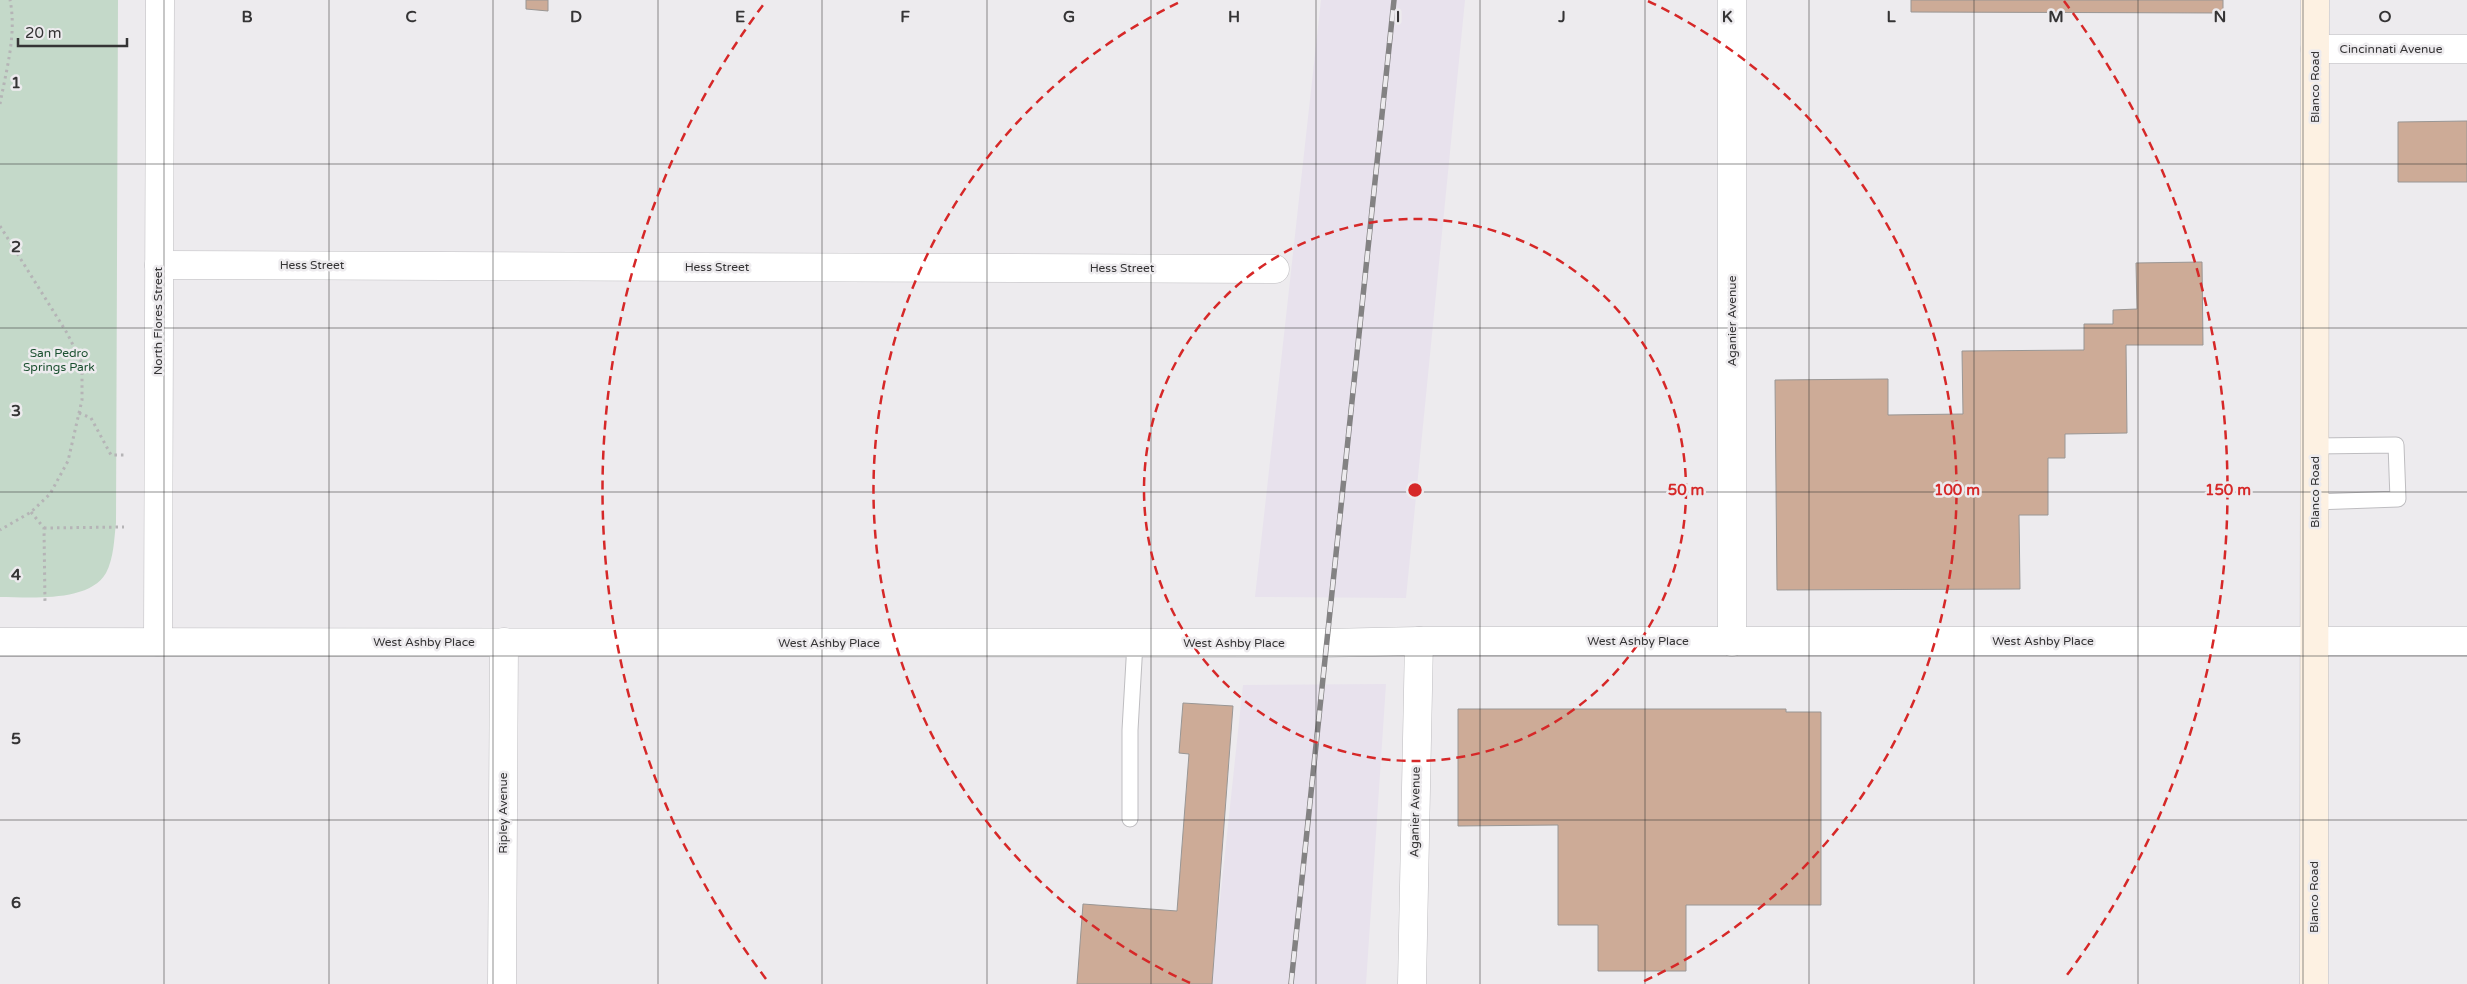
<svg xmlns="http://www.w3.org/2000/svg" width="2467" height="984" viewBox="0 0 2467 984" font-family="'Varela Round',sans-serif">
<rect width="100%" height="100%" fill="#edebee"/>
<!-- built -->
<g fill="#e8e2ed">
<polygon points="1321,0 1465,0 1406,598 1255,597"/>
<polygon points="1386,684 1366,984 1211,984 1243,685"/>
</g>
<!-- green -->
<path fill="#c4d9c9" d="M0,0H118L116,523C114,539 114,558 106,573C89,603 29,597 0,597Z"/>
<!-- building -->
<g fill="#cdab97" stroke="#999694">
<polygon points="526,0 548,0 548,11 526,9"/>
<polygon points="1911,0 2223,0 2223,13 1911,12"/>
<polygon points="2467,121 2467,182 2398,182 2398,122"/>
<polygon points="2202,262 2203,345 2126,345 2127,433 2065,434 2065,458 2048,458 2048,515 2019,515 2020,589 1777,590 1775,380 1888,379 1888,415 1963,414 1962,351 2084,350 2084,324 2113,324 2113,310 2137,309 2136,263"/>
<polygon points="1183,703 1233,706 1212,984 1077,984 1083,904 1177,911 1189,754 1179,753"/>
<polygon points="1458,709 1786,709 1786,712 1821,712 1821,905 1686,905 1686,971 1598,971 1598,925 1558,925 1558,825 1458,826"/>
</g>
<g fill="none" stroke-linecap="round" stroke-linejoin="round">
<defs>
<g id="service">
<polyline points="2315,446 2396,445 2398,499 2315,502"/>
<polyline points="1130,819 1130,730 1135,643"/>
</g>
<g id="minor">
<polyline points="1732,0 1732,642"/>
<polyline points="159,265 1275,269"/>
<polyline points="502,984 504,642"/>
<polyline points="1412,984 1419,641"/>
</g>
<g id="tertiary">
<polyline points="2315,49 2467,49"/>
<polyline points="0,642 1326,643 1419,641 2467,641"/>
<polyline points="158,642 160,0"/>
</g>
<polyline id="secondary" points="2314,984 2315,0"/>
</defs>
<!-- service casing -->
<use href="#service" stroke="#bebdc0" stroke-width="17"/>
<!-- minor casing -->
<use href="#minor" stroke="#bebdc0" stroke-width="29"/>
<!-- tertiary casing -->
<use href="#tertiary" stroke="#bebdc0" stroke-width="29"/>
<!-- secondary casing -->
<use href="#secondary" stroke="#bebdc0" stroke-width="29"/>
<!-- path -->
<g stroke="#b5b4b6" stroke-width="3" stroke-dasharray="2.5 4" stroke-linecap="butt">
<path d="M0,104C6,71 17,34 10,0"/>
<polyline points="0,226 67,333 82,363 82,400 68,461 50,494 31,512 0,530"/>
<polyline points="79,413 91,418 111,455 124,455"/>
<polyline points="31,512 44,528 45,604"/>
<polyline points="44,528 124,527"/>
</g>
<!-- service -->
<use href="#service" stroke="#fff" stroke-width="15"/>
<!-- minor -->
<use href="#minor" stroke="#fff" stroke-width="28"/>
<!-- tertiary -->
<use href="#tertiary" stroke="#fff" stroke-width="28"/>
<!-- secondary -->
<use href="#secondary" stroke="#fdf1e2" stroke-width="28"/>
<defs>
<polyline id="rail" points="1291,984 1394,0"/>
</defs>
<!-- rail casing -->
<use href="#rail" stroke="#838283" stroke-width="5.5"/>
<!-- rail -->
<use href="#rail" stroke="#edebee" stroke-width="4" stroke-dasharray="11" stroke-linecap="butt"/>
</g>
<!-- grid -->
<path fill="none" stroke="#353435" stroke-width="1" stroke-opacity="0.55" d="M164,0V984M329,0V984M493,0V984M658,0V984M822,0V984M987,0V984M1151,0V984M1316,0V984M1480,0V984M1645,0V984M1809,0V984M1974,0V984M2138,0V984M2303,0V984M0,164H2467M0,328H2467M0,492H2467M0,656H2467M0,820H2467"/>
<!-- distance rings -->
<g fill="none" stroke="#d62828" stroke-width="2.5" stroke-dasharray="9 6">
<circle cx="1415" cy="490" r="271"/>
<path d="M1190 983A542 542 0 0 1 1182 1M1648 1A542 542 0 0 1 1640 983"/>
<path d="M766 979A813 813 0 0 1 766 1M2064 1A813 813 0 0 1 2064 979"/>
</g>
<g text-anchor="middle" stroke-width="5" stroke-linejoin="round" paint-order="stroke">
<!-- street labels -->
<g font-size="12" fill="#353435" stroke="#edebee">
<text x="2391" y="53">Cincinnati Avenue</text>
<text transform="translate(2315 87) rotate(-90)" y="4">Blanco Road</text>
<text x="312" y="269">Hess Street</text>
<text x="717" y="271">Hess Street</text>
<text x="1122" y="272">Hess Street</text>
<text transform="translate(158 321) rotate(-90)" y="4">North Flores Street</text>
<text transform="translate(1732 321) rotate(-90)" y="4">Aganier Avenue</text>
<text transform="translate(2315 492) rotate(-90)" y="4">Blanco Road</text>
<text x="1638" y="645">West Ashby Place</text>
<text x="2043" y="645">West Ashby Place</text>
<text x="424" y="646">West Ashby Place</text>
<text x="829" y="647">West Ashby Place</text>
<text x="1234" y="647">West Ashby Place</text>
<text transform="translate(1415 812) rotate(-89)" y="4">Aganier Avenue</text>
<text transform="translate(503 813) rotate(-90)" y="4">Ripley Avenue</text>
<text transform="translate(2314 897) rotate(-90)" y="4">Blanco Road</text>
</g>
<!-- park labels -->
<g font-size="12" fill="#1b5030" stroke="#edebee">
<text x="59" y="357">San Pedro<tspan x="59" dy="14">Springs Park</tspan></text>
</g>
</g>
<g font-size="16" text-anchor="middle" font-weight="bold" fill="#353435" stroke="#edebee" stroke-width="5" stroke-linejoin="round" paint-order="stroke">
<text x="247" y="22">B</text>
<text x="411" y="22">C</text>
<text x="576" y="22">D</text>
<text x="740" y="22">E</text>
<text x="905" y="22">F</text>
<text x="1069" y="22">G</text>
<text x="1234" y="22">H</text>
<text x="1398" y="22">I</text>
<text x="1562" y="22">J</text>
<text x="1727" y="22">K</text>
<text x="1891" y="22">L</text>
<text x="2056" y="22">M</text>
<text x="2220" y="22">N</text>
<text x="2385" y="22">O</text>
<text x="16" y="88">1</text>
<text x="16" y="252">2</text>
<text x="16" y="416">3</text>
<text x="16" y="580">4</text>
<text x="16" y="744">5</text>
<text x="16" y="908">6</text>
</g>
<circle cx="1415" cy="490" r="8" fill="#d62828" stroke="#edebee" stroke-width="2.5"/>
<g font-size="15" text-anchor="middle" font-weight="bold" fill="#d62828" stroke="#edebee" stroke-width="5" stroke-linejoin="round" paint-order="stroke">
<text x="1686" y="495">50 m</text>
<text x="1957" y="495">100 m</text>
<text x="2228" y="495">150 m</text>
</g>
<!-- scale -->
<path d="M18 38v8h109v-8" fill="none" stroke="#353435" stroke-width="2.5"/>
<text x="25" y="38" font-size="15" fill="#353435" stroke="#edebee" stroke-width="4" paint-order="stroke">20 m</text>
</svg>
